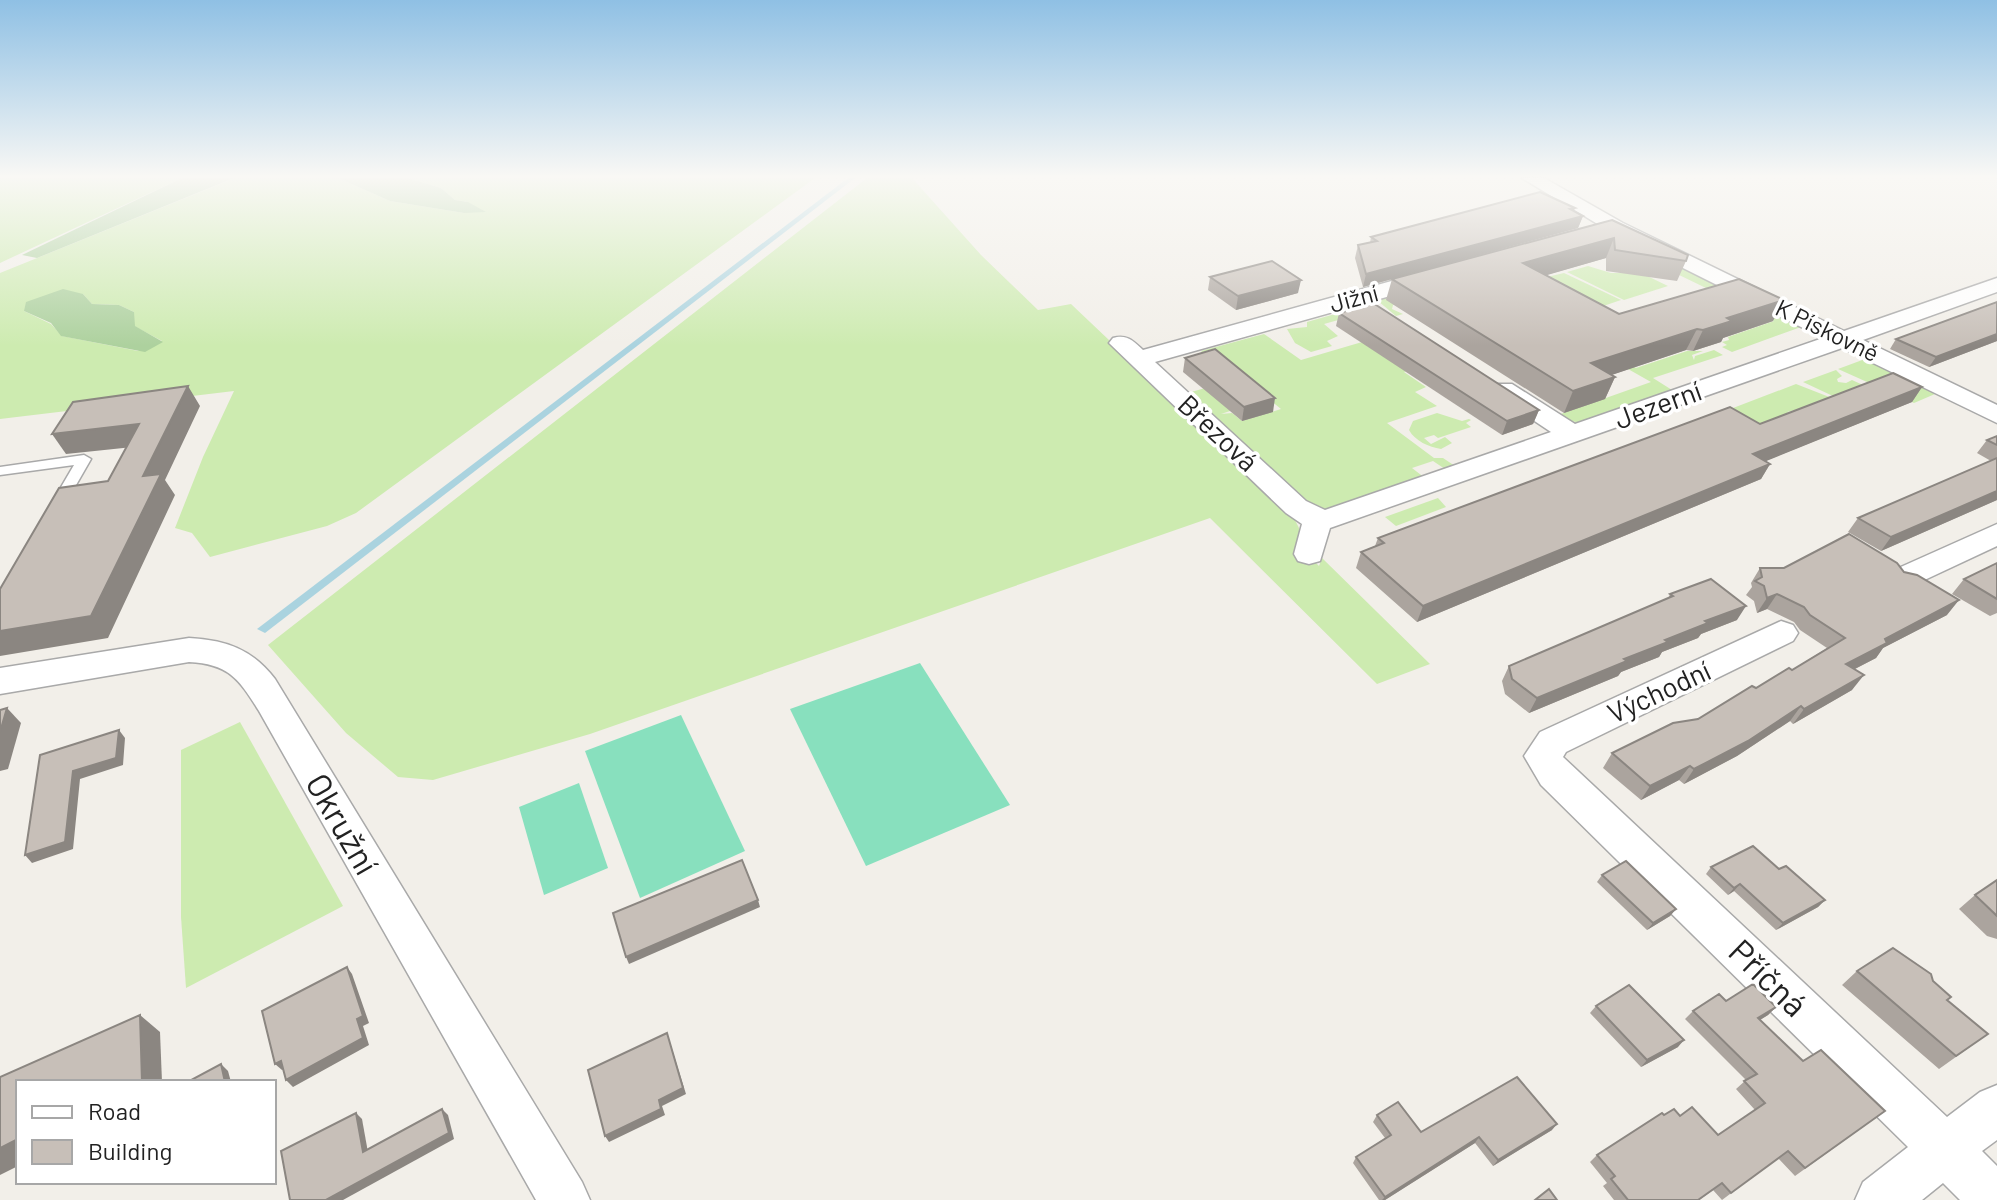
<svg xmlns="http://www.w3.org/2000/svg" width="1997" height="1200" viewBox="0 0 1997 1200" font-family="Barlow,sans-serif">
<rect width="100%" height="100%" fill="#f2efe9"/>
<!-- grass -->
<g fill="#cdebb0" fill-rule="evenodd">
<polygon points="0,178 182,178 0,263"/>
<path d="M235,178H338L390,201L464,213L468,202L455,200L441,188L408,178H815L356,513L327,526L210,557L192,533L175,528L203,457L234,391L0,419V273ZM83,294L92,304L119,305L134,312V326L162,341L138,351L62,336L51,324L24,311Z"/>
<polygon points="867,178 912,178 981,255 1038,310 1071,304 1148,377 1147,380 1174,402 1221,446 1220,450 1292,514 1300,530 1296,543 1319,566 1322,558 1430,664 1377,684 1210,518 590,734 433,780 398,777 346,733 268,645"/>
<polygon points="1609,241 1631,242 1801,327 1732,352 1722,347 1727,345 1722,342 1729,340 1728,337 1774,321"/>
<polygon points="1588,266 1611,273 1641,273 1668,286 1624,300 1567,272"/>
<polygon points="1564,273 1621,300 1577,315 1547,277"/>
<polygon points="1478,279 1636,368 1687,351 1703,351 1692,355 1694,360 1695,356 1714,350 1723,355 1653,378 1672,390 1579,423 1555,416 1651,382 1529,313 1425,297 1393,305 1392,309 1403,314 1396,316 1378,301 1380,298"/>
<polygon points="1349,310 1356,315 1324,324 1338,336 1327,341 1332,346 1311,352 1295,343 1287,329 1307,327 1307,322"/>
<path d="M1396,332L1429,364L1404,372L1426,387L1415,392L1437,406L1387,423L1434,458H1443L1455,466L1445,469L1433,461L1412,468L1425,478L1330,511L1312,508L1184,394L1223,383L1213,363L1201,351L1264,334L1301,360ZM1252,385L1281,409L1242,421L1232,413L1221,414L1230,411Z"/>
<polygon points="1865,359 1932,392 1935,394 1914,403 1838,369"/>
<polygon points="1836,370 1842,376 1837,379 1838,382 1846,383 1852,380 1876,391 1835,397 1803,382"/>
<polygon points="1796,384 1837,400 1787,412 1790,414 1759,436 1707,418"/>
<path d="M1437,413L1462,421L1469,419L1471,420L1466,423L1471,427L1438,438L1434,435L1424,438L1431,444L1445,437L1452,443L1441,449C1429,447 1415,441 1409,430L1413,421Z"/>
<polygon points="1438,498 1446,507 1396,526 1385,517"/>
<polygon points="240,722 343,906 186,988 181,917 181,750"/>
</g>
<!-- forest -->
<g fill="#add19e">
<polygon points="182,178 234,178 37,258 22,255"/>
<polygon points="338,178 408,178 441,188 455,200 468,202 486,212 464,213 390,201"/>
<polygon points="63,289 83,294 92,304 119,305 134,312 135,326 163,342 145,352 61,336 51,323 24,311 26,302"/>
</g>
<!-- pitch -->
<g fill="#88e0be">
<polygon points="920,663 1010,805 866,866 790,709"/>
<polygon points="681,715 745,851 640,898 585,751"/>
<polygon points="579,783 608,868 544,895 519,807"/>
</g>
<!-- water -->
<polygon fill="#aad3df" points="848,178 855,178 265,633 257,629"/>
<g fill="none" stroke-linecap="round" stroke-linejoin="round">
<defs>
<polygon id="service" points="84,455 91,459 64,506 57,510 50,506 74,465 0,475 0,467"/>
<g id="minor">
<path d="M1522,178H1544L1623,223L1844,331L1997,278V292L1863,340L1997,405V423L1842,348L1330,528L1320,561L1309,564L1298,561L1294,554L1302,524L1286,513L1109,343L1113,338C1127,334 1133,341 1143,350L1424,272H1440L1443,277L1440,282L1155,362L1306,501L1325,510L1551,432L1494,394L1490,389L1494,384H1512L1575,424L1823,338L1609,231Z"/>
<polygon points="1997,524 1997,546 1916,584 1905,587 1894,584 1889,577 1894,570"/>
<polygon points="1781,621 1793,625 1798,633 1793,641 1566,752 1563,757 1947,1117 1980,1092 1997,1085 1997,1140 1982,1151 1997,1166 1997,1200 1960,1200 1943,1183 1922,1200 1855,1200 1863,1182 1908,1147 1541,785 1524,756 1540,732"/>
<path d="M189,638C226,640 252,649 275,679L582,1182L590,1200H536L259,711C239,679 229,664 189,662L0,694V668Z"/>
</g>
</defs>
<!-- service casing -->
<use href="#service" stroke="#a9a9a9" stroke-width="3"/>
<!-- minor casing -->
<use href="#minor" stroke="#a9a9a9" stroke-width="3"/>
<!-- service -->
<use href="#service" fill="#fff" fill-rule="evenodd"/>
<!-- minor -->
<use href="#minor" fill="#fff" fill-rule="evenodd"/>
</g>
<!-- wall -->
<g fill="#aba49e">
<polygon points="1574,211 1583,216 1578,228 1363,287 1355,258 1358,245 1370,243 1371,237"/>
<polygon points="1612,220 1686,261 1677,281 1606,271 1606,258 1546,275 1619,314 1773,321 1723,338 1721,342 1693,351 1686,350 1611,375 1615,377 1605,399 1564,413 1386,300 1392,279"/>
<polygon points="1210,277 1298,293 1236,310 1208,290"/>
<polygon points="1997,302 1997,341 1929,367 1890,349 1896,339"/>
<polygon points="1339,313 1539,410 1533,424 1502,435 1336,326"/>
<polygon points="1185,358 1273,412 1242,421 1183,372"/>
<polygon points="1922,387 1912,402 1765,461 1770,464 1761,479 1417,622 1356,568 1361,552 1375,546 1378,538 1760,424"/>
<polygon points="1997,436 1997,500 1881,551 1848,532 1858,518 1991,461 1977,453 1987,440"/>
<polygon points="1997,563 1997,613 1990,616 1952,594 1964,579"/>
<polygon points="1760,568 1904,572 1947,615 1883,648 1876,658 1855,669 1852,690 1793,724 1790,721 1737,756 1684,784 1679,780 1641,800 1603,768 1612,753 1698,719 1792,670 1827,648 1800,630 1794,622 1767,609 1757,613 1754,601 1746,595 1752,587 1751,583"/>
<polygon points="1670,594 1737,620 1701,634 1698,638 1662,652 1659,657 1621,672 1618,676 1529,713 1505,694 1502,681 1509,666 1668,599"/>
<polygon points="1711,867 1779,869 1825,900 1818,907 1776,930 1734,891 1728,895 1706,874"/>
<polygon points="1602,875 1676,909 1670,916 1647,930 1597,882"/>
<polygon points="1997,880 1997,939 1987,936 1959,909 1975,895"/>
<polygon points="1857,971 1933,981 1947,1000 1988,1034 1939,1069 1842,985"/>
<polygon points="1726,1001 1776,1007 1768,1015 1760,1020 1803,1061 1885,1111 1795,1176 1778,1158 1722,1200 1713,1190 1699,1200 1614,1200 1603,1186 1607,1183 1590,1162 1597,1155 1664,1115 1680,1116 1718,1135 1755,1110 1736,1089 1746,1080 1685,1019 1693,1011"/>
<polygon points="1596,1006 1678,1047 1641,1067 1590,1013"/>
<polygon points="1377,1115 1421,1132 1552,1130 1493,1166 1475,1143 1385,1200 1379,1200 1353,1163 1356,1157 1385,1138 1373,1122"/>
</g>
<!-- shaded-wall -->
<g fill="#8b8681">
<polygon points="1575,208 1571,219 1583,216 1578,228 1363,287 1366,274"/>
<polygon points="1614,238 1606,258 1516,284 1523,263"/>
<polygon points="1301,280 1298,293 1236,310 1238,296"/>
<polygon points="1784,300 1773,321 1723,338 1721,342 1693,351 1703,330 1727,318"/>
<polygon points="1697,329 1686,350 1582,385 1591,363"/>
<polygon points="1997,334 1997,341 1929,367 1936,357"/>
<polygon points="1615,377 1605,399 1564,413 1573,391"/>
<polygon points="188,386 200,406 165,480 175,495 108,638 0,656 0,631 143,476"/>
<polygon points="1922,387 1912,402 1744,470 1753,454"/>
<polygon points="1275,398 1273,412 1242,421 1244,407"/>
<polygon points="1539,410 1533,424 1502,435 1507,421"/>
<polygon points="139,424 152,445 66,454 52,434"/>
<polygon points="1770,464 1761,479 1417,622 1423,606"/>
<polygon points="1997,491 1997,500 1881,551 1891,537"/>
<polygon points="1777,594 1767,609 1757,613 1767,598"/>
<polygon points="1959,600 1947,615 1883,648 1876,658 1835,679 1846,664 1885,639"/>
<polygon points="1746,606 1737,620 1701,634 1698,638 1662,652 1659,657 1621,672 1618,676 1529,713 1537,698 1705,621"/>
<polygon points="1864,675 1852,690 1793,724 1804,709"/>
<polygon points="1801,706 1790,721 1737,756 1684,784 1694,769"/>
<polygon points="7,708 21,723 8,769 0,771 0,732"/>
<polygon points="119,730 125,738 123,765 80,779 73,849 32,863 25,855 73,771"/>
<polygon points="1690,766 1679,780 1641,800 1650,786"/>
<polygon points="1740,884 1734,891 1728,895 1734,888"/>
<polygon points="758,900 760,907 629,964 626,957"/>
<polygon points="1825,900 1818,907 1776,930 1783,923"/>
<polygon points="1676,909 1670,916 1647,930 1653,923"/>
<polygon points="347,967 352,974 369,1023 363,1026 369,1045 293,1087 286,1080 357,1019"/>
<polygon points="1776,1007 1768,1015 1750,1026 1758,1018"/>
<polygon points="140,1015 160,1032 162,1082 142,1082"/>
<polygon points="667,1033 686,1094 662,1106 665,1115 609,1142 605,1136 659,1100"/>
<polygon points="1684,1040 1678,1047 1641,1067 1647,1060"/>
<polygon points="281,1061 288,1067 282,1070 275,1064"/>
<polygon points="221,1064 228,1071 231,1082 225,1082"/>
<polygon points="442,1109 448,1115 454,1139 343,1200 326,1200"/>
<polygon points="356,1113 362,1119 369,1158 363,1152"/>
<polygon points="1557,1124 1552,1130 1493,1166 1498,1160"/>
<polygon points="1479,1137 1475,1143 1385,1200 1382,1200 1385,1197"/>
<polygon points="18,1139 18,1166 0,1175 0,1148"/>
</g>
<!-- building -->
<g fill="#c7bfb8" stroke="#8b8681" stroke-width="2">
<polygon points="1540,192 1575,208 1570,209 1583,216 1366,274 1358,245 1377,241 1371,237"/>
<polygon points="1612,220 1688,255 1686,261 1615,250 1614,238 1523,263 1619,314 1739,279 1784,300 1727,318 1732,321 1703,330 1697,329 1591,363 1615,377 1573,391 1392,279"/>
<polygon points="1272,261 1301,280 1238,296 1210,277"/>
<polygon points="1997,302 1997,334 1936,357 1896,339"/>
<polygon points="1373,303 1539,410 1507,421 1339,313"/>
<polygon points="1215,349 1275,398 1244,407 1185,358"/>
<polygon points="1893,373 1922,387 1753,454 1770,464 1423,606 1361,552 1384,543 1378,538 1730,407 1760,424"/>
<polygon points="188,386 143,476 161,474 91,616 0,631 0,589 59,488 108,481 139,424 52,434 73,402"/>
<polygon points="1997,436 1997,445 1987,440"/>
<polygon points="1997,458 1997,491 1891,537 1858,518"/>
<polygon points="1849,534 1897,563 1904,572 1917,575 1959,600 1885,639 1887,643 1846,664 1864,675 1804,709 1801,706 1748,741 1694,769 1690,766 1650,786 1612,753 1673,723 1698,719 1752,686 1756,688 1789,668 1792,670 1845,638 1810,615 1804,607 1777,594 1767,598 1764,586 1755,581 1762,577 1760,568 1784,568"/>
<polygon points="1997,563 1997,599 1964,579"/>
<polygon points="1711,579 1746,606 1705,621 1708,623 1665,640 1668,642 1624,659 1627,661 1537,698 1512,679 1509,666 1673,596 1670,594"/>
<polygon points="7,708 0,732 0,710"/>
<polygon points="119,730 116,758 73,771 65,842 25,855 40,755"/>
<polygon points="1753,846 1779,869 1786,866 1825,900 1783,923 1740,884 1734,888 1711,867"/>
<polygon points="742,860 758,900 626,957 613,913"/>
<polygon points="1626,861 1676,909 1653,923 1602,875"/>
<polygon points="1997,880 1997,916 1975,895"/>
<polygon points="1893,948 1931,974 1933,981 1951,997 1947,1000 1988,1034 1956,1056 1857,971"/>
<polygon points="347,967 363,1016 357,1019 363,1038 286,1080 281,1061 275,1064 262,1011"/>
<polygon points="1753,984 1776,1007 1758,1018 1803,1061 1821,1050 1885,1111 1805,1168 1788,1151 1731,1193 1722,1183 1698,1200 1628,1200 1611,1179 1615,1176 1597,1155 1662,1113 1664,1115 1674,1109 1680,1116 1692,1107 1718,1135 1765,1103 1744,1081 1757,1074 1693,1011 1719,994 1726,1001"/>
<polygon points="1629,985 1684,1040 1647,1060 1596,1006"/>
<polygon points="140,1015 142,1082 18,1082 18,1139 0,1148 0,1077"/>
<polygon points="667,1033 683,1088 659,1100 661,1109 605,1136 588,1070"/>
<polygon points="221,1064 225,1082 191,1082 191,1080"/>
<polygon points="1517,1077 1557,1124 1498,1160 1479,1137 1385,1197 1356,1157 1391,1135 1377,1115 1398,1102 1421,1132"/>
<polygon points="442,1109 449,1133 326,1200 290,1200 281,1151 356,1113 363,1152"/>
<polygon points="1549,1189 1557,1200 1535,1200"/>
</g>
<!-- sky -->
<linearGradient id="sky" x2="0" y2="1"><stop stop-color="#8fc0e4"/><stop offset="0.51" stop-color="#f9f8f5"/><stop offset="1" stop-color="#f9f8f5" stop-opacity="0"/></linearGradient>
<rect width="1997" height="346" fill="url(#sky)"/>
<g text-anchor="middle" stroke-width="7" stroke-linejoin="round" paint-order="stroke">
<!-- far-street labels -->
<g font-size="24" fill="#222" stroke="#fff">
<text transform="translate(1354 299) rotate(-15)" y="8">Jižní</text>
<text transform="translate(1827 331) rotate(26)" y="8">K Pískovně</text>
</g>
<!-- street labels -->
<g font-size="28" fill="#222" stroke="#fff">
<text transform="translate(1658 405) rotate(-20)" y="10">Jezerní</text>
<text transform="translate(1218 433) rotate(43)" y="10">Březová</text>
<text transform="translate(1659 692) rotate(-25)" y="10">Východní</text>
</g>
<!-- near-street labels -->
<g font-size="34" fill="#222" stroke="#fff">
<text transform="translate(342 824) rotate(60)" y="12">Okružní</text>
<text transform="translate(1768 978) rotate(44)" y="12">Příčná</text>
</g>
</g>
<!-- legend -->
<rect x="16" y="1080" width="260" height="104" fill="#ffffff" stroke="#a7a7a7" stroke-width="2"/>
<rect x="32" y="1106" width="40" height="12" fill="#ffffff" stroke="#a7a7a7" stroke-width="2"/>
<text x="88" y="1120" font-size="24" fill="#222222">Road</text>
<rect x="32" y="1140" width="40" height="24" fill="#c7bfb8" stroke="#a7a7a7" stroke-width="2"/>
<text x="88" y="1160" font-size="24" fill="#222222">Building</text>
</svg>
